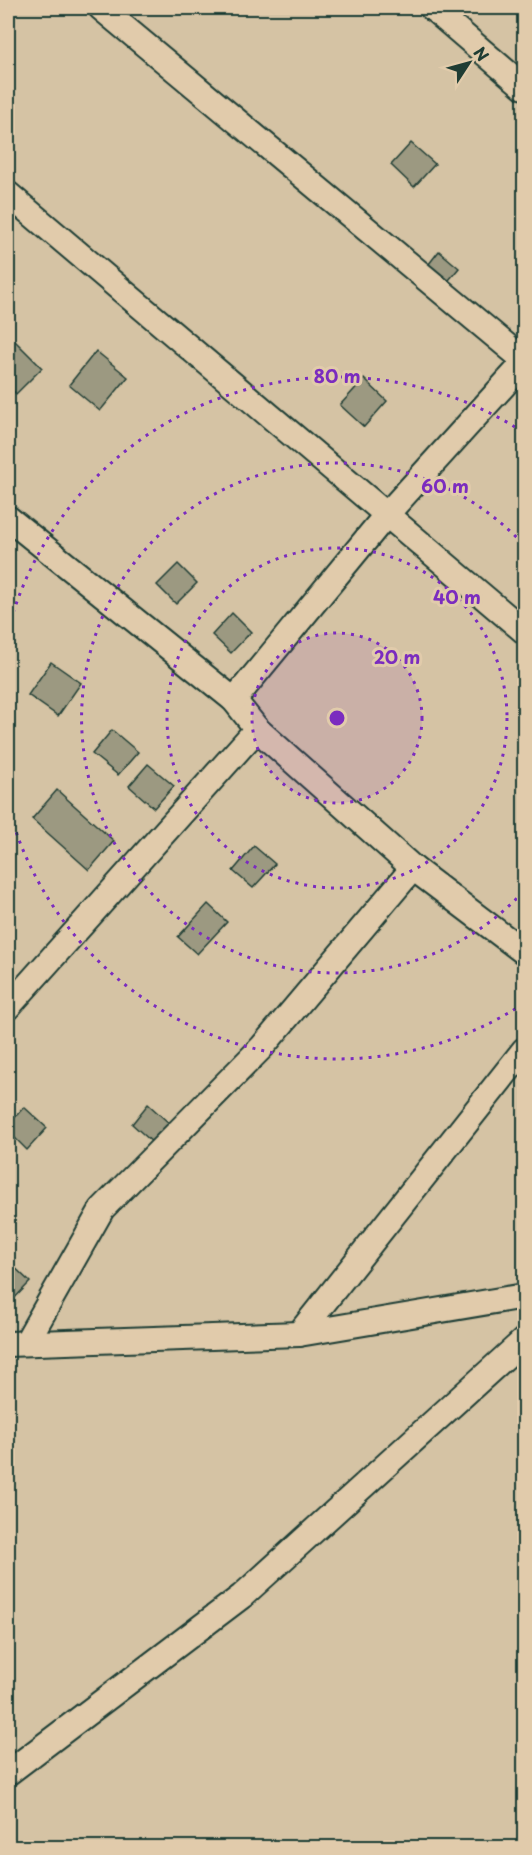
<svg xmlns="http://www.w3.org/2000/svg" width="532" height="1855" viewBox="0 0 532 1855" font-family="'Playpen Sans',sans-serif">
<rect width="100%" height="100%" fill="#d5c3a4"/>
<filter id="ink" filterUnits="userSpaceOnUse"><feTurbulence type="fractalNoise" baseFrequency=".0167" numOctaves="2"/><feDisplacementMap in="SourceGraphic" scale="12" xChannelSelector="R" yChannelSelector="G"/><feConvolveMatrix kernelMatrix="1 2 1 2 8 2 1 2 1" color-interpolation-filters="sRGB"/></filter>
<g filter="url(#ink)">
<!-- building -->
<g fill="#9c9981" stroke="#1f3d34" stroke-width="1.5">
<polygon points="411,143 435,164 414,187 391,165"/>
<polygon points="439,251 459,268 444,286 425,269"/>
<polygon points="15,341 42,368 16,394 8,385 8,349"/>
<polygon points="96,351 128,377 100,411 69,385"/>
<polygon points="364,379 387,401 364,427 340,405"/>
<polygon points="178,564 197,583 176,604 157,585"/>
<polygon points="232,613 251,632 231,653 212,635"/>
<polygon points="51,662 81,683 58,716 28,695"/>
<polygon points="112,730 138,752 118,775 92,754"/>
<polygon points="148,764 174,786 154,808 129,786"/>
<polygon points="57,790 114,841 89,870 32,819"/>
<polygon points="254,846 275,864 253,888 233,871"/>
<polygon points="208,904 227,922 197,954 178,937"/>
<polygon points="148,1104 170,1124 153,1143 132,1124"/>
<polygon points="24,1107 47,1128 27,1150 8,1131 8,1125"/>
<polygon points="8,1261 30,1282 8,1305"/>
</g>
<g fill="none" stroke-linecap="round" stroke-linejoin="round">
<defs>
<g id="street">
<polyline points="101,8 524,360"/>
<polyline points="432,8 524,87"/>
<polyline points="8,194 524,631"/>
<polyline points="8,518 234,700 257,729 413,868 524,952"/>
<polyline points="234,700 387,514 524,363"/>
<polyline points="8,1007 257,729"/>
<polyline points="299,1334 524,1050"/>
<polyline points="26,1343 102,1209 262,1047 413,868"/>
<polyline points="8,1344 299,1334 524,1296"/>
<polyline points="8,1773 242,1596 524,1340"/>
</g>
</defs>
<!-- street casing -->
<use href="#street" stroke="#1f3d34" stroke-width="28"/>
<!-- street -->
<use href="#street" stroke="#e1cbab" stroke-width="24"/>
</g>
</g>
<!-- distance rings -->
<circle cx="337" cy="718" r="85" fill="#7b2cbf" fill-opacity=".12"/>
<g fill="none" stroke="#7b2cbf" stroke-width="3" stroke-dasharray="3 6">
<circle cx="337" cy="718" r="85"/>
<circle cx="337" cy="718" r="170"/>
<path d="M523 892A255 255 0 1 1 523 544"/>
<path d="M523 1004A341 341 0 0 1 8 806M8 630A341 341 0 0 1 523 432"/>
</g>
<circle cx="337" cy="718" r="9" fill="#7b2cbf" stroke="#e1cbab" stroke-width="3"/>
<g font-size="18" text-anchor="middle" font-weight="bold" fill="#7b2cbf" stroke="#e1cbab" stroke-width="6" stroke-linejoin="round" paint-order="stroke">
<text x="337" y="383">80 m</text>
<text x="445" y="493">60 m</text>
<text x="457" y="604">40 m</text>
<text x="397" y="664">20 m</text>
</g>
<!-- margin -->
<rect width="532" height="1855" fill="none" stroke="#e1cbab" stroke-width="30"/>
<rect x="15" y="15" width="502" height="1825" fill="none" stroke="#1f3d34" stroke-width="2" filter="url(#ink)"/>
<!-- north arrow -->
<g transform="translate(469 63) rotate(54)" stroke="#e1cbab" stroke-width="4.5" paint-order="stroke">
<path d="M0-4.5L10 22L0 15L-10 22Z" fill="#1f3d34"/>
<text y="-9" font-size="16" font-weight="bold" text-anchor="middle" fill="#1f3d34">N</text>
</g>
</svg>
